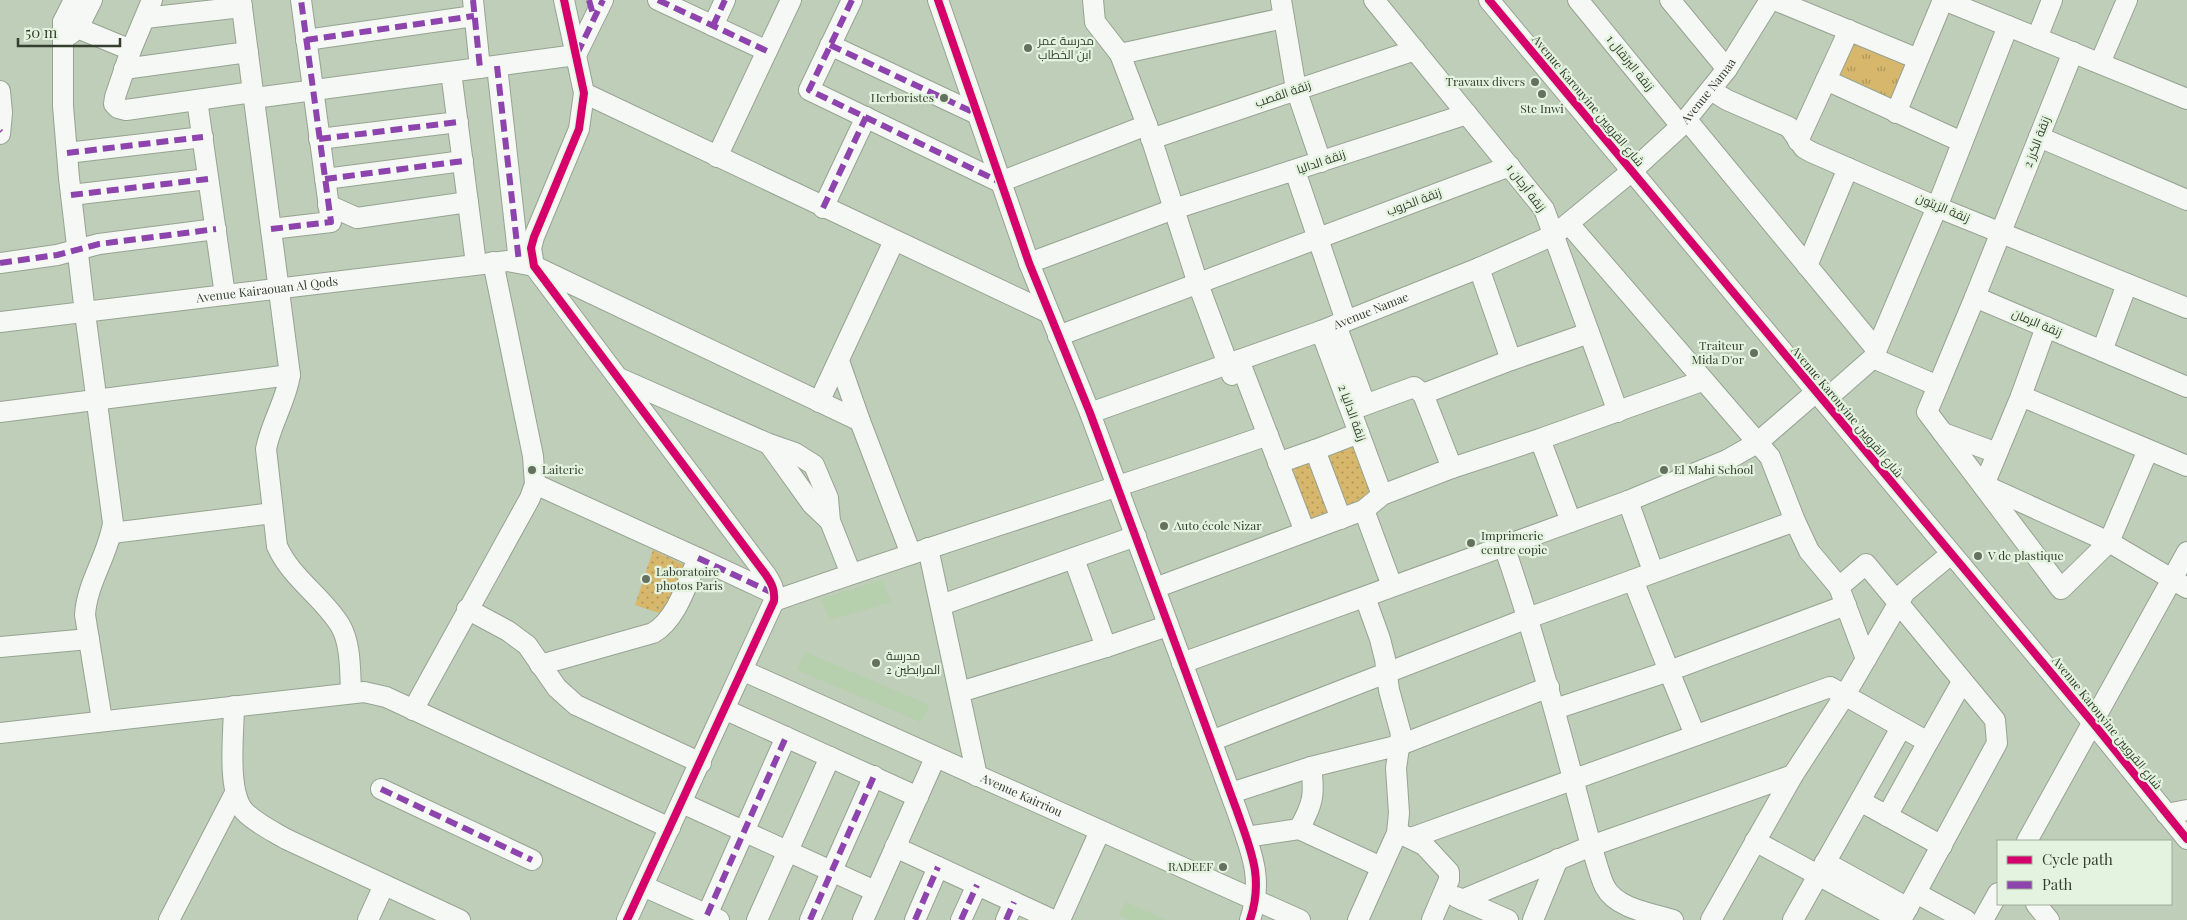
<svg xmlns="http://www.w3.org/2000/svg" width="2187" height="920" viewBox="0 0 2187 920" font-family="'Playfair Display',Cairo,serif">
<defs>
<pattern id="grass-dots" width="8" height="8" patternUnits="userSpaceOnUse" patternTransform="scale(1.25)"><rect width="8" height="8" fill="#d6b76c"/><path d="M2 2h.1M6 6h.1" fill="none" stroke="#ae9659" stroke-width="1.8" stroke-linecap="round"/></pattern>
<pattern id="park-tufts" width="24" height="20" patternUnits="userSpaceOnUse" patternTransform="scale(1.25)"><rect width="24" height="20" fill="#d6b76c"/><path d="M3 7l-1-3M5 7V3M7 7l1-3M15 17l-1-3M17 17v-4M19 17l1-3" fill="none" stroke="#ae9659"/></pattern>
</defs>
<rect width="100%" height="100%" fill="#beceb8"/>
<!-- built -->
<g fill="#b6cfac">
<polygon points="882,580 891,602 830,620 821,599"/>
<polygon points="805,652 929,705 921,722 797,670"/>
<polygon points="1126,902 1166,920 1129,920 1119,915"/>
</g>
<!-- grass -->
<g fill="url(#grass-dots)">
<polygon points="1359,433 1382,495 1305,532 1278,463"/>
<polygon points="653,550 693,569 671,617 635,605"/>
</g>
<!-- park -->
<polygon fill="url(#park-tufts)" points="1849,31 1915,58 1893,110 1827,80"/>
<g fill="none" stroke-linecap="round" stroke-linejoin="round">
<defs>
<g id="minor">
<path d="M74,0L63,22V106L69,178L85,313L113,523C108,556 87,582 85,615L102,720"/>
<polyline points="152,0 131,50 115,97 114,104 118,108 126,110 253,92"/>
<path d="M241,0L290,375C286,401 271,423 266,449L277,546C291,578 322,596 340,625C351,643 350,671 351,692"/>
<polyline points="473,0 480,68"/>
<path d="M564,0L584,93L579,129L534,237L531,248L534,266L766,575C772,584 775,590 774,601L627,920"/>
<polyline points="658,0 767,51"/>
<polyline points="852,0 809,90 1000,182 1147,125"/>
<path d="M938,0L1029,263L1090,413L1237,811C1251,851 1264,878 1250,920"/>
<polyline points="1093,0 1095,22 1120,54 1147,125 1198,284 1232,375"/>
<polyline points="1281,0 1296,89 1321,162"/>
<polyline points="1374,0 1544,209 1618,412"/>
<polyline points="1489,0 2093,723 2187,839"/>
<polyline points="1578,0 1681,126"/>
<polyline points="1670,0 1727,69"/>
<polyline points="1775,0 1918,59"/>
<polyline points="1944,0 2187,99"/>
<polyline points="145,18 242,7"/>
<polyline points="63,22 131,50"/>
<polyline points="713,26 725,0"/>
<polyline points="69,35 78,28 92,0"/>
<polyline points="2037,38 2052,0"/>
<polyline points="306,40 474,16"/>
<polyline points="830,45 977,114"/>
<polyline points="1120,54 1284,18"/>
<polyline points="2100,63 2127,0"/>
<polyline points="497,66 519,262"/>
<polyline points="124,69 248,52"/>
<polyline points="451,72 476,264"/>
<polyline points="1826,80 1962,142"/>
<polyline points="1711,90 1727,100 1789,127 1804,148 1811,152 1937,207 2187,308"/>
<polyline points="0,91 2,113 0,134"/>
<polyline points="584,93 1049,313"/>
<polyline points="254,98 576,55 603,0"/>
<polyline points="197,100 225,295"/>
<polyline points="1896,113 1943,0"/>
<polyline points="1687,120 1876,349"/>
<polyline points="2039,137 2187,200"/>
<polyline points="319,139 458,122"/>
<polyline points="1151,139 1415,50"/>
<polyline points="1798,141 1849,30"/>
<polyline points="67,153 203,137"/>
<polyline points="717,157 791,0"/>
<polyline points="1295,171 1346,321"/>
<polyline points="325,179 463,161"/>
<polyline points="71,195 208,179"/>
<polyline points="328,205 357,218 468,202"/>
<polyline points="823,208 866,117"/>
<polyline points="1569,224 1770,457 1795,521"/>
<polyline points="271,229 331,222 301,0"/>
<polyline points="0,263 57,255 99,244 216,229"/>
<polyline points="1029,263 1174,209 1467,114"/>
<polyline points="1807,266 1848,168"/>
<polyline points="1975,297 2073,52"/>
<path id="s1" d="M0,322L508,261L534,266L860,421"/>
<polyline points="1336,325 1365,404"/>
<polyline points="2046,327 2021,396 1984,485 2109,542 2187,588"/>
<polyline points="1321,331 1382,495"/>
<polyline points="1058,336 1510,166"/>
<polyline points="2102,351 2127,284"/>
<polyline points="1873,358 1938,386 1927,412 1943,433 1997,453"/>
<polyline points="1239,360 1305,532 1364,510 1382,495 1452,468 1540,439 1702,381"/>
<polyline points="1511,360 1589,333"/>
<polyline points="839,361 860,421 911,554"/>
<polyline points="621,379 769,444 795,453 814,465 828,498 830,521 851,574"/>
<polyline points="1938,386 1975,297 2187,387"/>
<polyline points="2021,396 2187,466"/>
<polyline points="1824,401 1873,358 1937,207 2008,26"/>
<polyline points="819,402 894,241"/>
<polyline points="1354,409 1414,387 1423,394"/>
<polyline points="0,412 290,375"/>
<path id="s2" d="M1090,413L1321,331L1479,268L1554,235L1632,171L1681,126L1727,69L1770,0"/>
<polyline points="1943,433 2061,589 2109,542 2148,450"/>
<polyline points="1540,439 1571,522"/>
<polyline points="769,444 812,504 830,521"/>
<polyline points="1315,450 1359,433"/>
<polyline points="1278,463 1315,450 1341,519"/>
<polyline points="1452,468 1423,394 1511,360 1479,268"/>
<path d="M535,484L698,558C687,583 677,619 653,633L540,665"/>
<polyline points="1628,501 1653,571"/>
<polyline points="1364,510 1392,586"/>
<polyline points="112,533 273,513"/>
<polyline points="928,548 977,776"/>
<polyline points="698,558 775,594"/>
<polyline points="1074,559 1106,647"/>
<polyline points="1839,587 1809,551 1795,521 1633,580 1669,671 1846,605"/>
<polyline points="1155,588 1305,532"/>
<path d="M774,601C938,543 1104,493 1268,435"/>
<polyline points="941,605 1136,536"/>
<polyline points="467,609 508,631 527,645 557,688 576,705 701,763"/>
<polyline points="0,647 89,639"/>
<polyline points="1182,663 1628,501 1727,460 1757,443 1816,392"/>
<path id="s3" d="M744,671L1300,920"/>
<polyline points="960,692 1106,647 1167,626"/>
<path d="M234,706C234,731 226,793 245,812C256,823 272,831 286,839L460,920"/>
<polyline points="1555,709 1669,671 1695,735"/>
<polyline points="413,710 530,498 535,484 533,456 493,262"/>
<polyline points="726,710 918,797"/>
<polyline points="0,733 364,692 386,697 670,828"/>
<polyline points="1211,741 1528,618 1633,580"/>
<polyline points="381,789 532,860"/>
<polyline points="1231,793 1311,767"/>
<polyline points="1860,801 1942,846"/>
<polyline points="682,803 875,891"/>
<polyline points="2166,814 2187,810"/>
<polyline points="1887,816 1928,742"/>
<path d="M1299,829C1313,804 1315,795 1311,767L1400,745L1549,687"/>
<polyline points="1403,835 1424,845 1449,872 1449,880 1432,920"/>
<polyline points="1246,837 1299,829 1381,867"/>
<polyline points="1411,838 1830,687 1928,742 1962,682"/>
<polyline points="1755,841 1901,920 1997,743 1995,720 1866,564 1839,587 1866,659"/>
<polyline points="2027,841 2187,552"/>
<polyline points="895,847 1053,920"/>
<polyline points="1825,862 1908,908"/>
<polyline points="643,886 719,920"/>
<polyline points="1916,893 1966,920"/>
<polyline points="1456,897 1508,920"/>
<path d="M1462,900L1591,846C1564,745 1538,645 1504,546"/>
<polyline points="2036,904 2049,920"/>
<polyline points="707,915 786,737"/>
<polyline points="169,920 235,793"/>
<polyline points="368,920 384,885"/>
<polyline points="757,920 830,757"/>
<polyline points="810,920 874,776"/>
<polyline points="863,920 935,758"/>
<polyline points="915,920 938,867"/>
<polyline points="961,920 977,885"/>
<polyline points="1006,920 1014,902"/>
<polyline points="1060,920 1100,831"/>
<polyline points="1358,920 1397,833 1399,813 1396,768 1401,734 1389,690 1385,659 1380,639 1365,597"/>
<polyline points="1533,920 1558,859"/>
<path d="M1673,920C1651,913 1617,909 1605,887C1599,875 1596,859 1591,846L1793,775"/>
<polyline points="1711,920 1793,775 1845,695 1905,592 1951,554"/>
<polyline points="1793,920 1901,728"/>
<polyline points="1983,920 1998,893"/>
</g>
</defs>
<!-- minor casing -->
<use href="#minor" stroke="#97a392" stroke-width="22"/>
<!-- minor -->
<use href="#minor" stroke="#f5f8f4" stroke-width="20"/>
<!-- quiet -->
<g stroke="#8e44ad" stroke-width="6" stroke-dasharray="12 6" stroke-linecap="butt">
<polyline points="473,0 480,68"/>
<polyline points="589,0 594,18"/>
<polyline points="658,0 767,51"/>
<polyline points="852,0 809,90 1000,182"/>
<polyline points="713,26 725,0"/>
<polyline points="306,40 474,16"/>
<polyline points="830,45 977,114"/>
<polyline points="577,54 603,0"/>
<polyline points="497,66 519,262"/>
<polyline points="0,131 1,132"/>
<polyline points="319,139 458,122"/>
<polyline points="67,153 203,137"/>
<polyline points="325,179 463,161"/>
<polyline points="71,195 208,179"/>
<polyline points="823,208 866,117"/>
<polyline points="271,229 331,222 301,0"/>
<polyline points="0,263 57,255 99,244 216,229"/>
<polyline points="698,558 775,594"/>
<polyline points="381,789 532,860"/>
<polyline points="707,915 786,737"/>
<polyline points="810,920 874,776"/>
<polyline points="915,920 938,867"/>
<polyline points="961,920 977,885"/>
<polyline points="1006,920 1014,902"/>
</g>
<defs>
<g id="cycleway">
<path d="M564,0L584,93L579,129L534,237L531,248L534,266L766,575C772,584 775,590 774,601L627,920"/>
<path d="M938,0L1029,263L1090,413L1237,811C1251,851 1264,878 1250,920"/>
<polyline points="1489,0 2093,723 2187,839"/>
</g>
</defs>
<!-- cycleway casing -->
<use href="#cycleway" stroke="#e4f3df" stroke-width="11"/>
<!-- cycleway -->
<use href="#cycleway" stroke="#d6006c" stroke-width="8"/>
</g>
<!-- markers -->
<g fill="#64715f" stroke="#e4f3df" stroke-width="2">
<circle cx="1028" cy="48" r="5"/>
<circle cx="1535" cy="82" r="5"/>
<circle cx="1542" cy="94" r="5"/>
<circle cx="944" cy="98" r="5"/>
<circle cx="1754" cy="353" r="5"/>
<circle cx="532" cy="470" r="5"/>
<circle cx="1664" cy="470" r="5"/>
<circle cx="1164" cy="526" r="5"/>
<circle cx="1471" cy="543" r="5"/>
<circle cx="1978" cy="556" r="5"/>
<circle cx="646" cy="579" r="5"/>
<circle cx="876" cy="663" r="5"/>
<circle cx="1223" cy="867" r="5"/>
</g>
<g text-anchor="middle" stroke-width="4.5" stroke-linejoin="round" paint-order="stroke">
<!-- poi labels -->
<g font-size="12" fill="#343f2f" stroke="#e4f3df" text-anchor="start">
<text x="1038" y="45">مدرسة عمر<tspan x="1038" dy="14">ابن الخطاب</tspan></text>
<text x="1525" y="86" text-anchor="end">Travaux divers</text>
<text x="934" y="102" text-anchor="end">Herboristes</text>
<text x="1542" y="113" text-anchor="middle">Ste Inwi</text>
<text x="1744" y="350" text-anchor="end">Traiteur<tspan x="1744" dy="14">Mida D'or</tspan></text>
<text x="542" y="474">Laiterie</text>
<text x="1674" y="474">El Mahi School</text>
<text x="1174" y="530">Auto école Nizar</text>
<text x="1481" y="540">Imprimerie<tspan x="1481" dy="14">centre copie</tspan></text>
<text x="1988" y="560">V de plastique</text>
<text x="656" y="576">Laboratoire<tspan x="656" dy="14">photos Paris</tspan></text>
<text x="886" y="660">مدرسة<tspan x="886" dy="14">المرابطين 2</tspan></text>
<text x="1213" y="871" text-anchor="end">RADEEF</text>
</g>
<!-- street labels -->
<g font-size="12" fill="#343f2f" stroke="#e4f3df">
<text transform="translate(1630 63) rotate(51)" y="4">زنقة البرتقال 1</text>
<text dy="4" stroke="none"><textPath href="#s2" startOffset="709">Avenue Namaa</textPath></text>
<text transform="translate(1283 94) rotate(-19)" y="4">زنقة القصب</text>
<text transform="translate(1588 101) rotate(50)" y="4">Avenue Karouyine شارع القرويين</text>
<text transform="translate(2037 142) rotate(-69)" y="4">زنقة الكرز 2</text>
<text transform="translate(1321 162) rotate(-19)" y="4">زنقة الداليا</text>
<text transform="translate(1526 188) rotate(53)" y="4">زنقة أرجان 1</text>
<text transform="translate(1414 202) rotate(-20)" y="4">زنقة الخروب</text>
<text transform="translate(1943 208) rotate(23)" y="4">زنقة الزيتون</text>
<text dy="4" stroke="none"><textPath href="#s1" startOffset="269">Avenue Kairaouan Al Qods</textPath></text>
<text dy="4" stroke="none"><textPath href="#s2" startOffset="299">Avenue Namae</textPath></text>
<text transform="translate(2037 323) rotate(23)" y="4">زنقة الرمان</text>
<text transform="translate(1847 412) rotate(50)" y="4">Avenue Karouyine شارع القرويين</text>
<text transform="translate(1352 413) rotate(70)" y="4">زنقة الداليا 2</text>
<text transform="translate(2107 723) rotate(51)" y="4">Avenue Karouyine شارع القرويين</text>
<text dy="4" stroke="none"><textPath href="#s3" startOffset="304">Avenue Kairriou</textPath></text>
</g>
</g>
<!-- legend -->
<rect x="1997" y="840" width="175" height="65" fill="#e4f3df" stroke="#9eab99"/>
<rect x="2007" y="856" width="25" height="8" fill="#d6006c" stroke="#9eab99"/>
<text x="2042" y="865" font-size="15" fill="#343f2f">Cycle path</text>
<rect x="2007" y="881" width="25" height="8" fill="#8e44ad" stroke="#9eab99"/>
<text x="2042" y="890" font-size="15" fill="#343f2f">Path</text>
<!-- scale -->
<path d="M18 38v8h102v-8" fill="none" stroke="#343f2f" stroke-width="2.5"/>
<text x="25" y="38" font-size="15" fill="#343f2f" stroke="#e4f3df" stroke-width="4" paint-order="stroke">50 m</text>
</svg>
